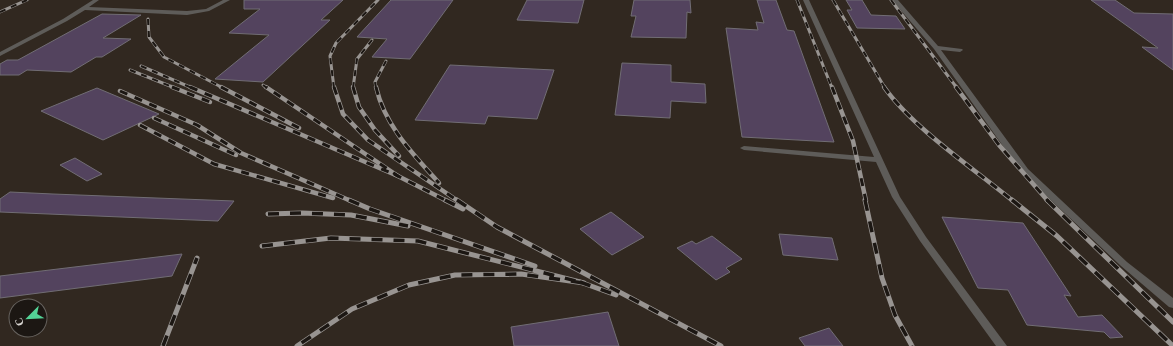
<svg xmlns="http://www.w3.org/2000/svg" width="1173" height="346" viewBox="0 0 1173 346" font-family="'Times New Roman',serif">
<rect width="100%" height="100%" fill="#25201c"/>
<!-- built -->
<path fill="#312820" fill-rule="evenodd" d="M0,0H1173V346H0ZM16,306H40V330H16Z"/>
<!-- building -->
<g fill="#53435e" stroke="#716d74">
<polygon points="244,0 343,0 321,20 330,20 263,82 215,79 269,35 229,33 260,9 244,9"/>
<polygon points="391,0 453,0 410,59 372,57 387,39 357,37"/>
<polygon points="527,0 584,0 578,23 517,20"/>
<polygon points="634,0 690,0 691,13 687,12 686,38 631,37 636,16 631,16"/>
<polygon points="757,0 776,0 787,30 794,31 834,142 742,137 726,28 758,30 756,22 764,23"/>
<polygon points="846,0 862,0 871,15 896,16 905,29 857,28 847,10 852,10"/>
<polygon points="1091,0 1115,0 1134,13 1173,14 1173,70 1142,47 1158,48"/>
<polygon points="102,14 141,15 103,38 131,39 102,57 96,57 71,72 27,70 19,75 0,75 0,64 7,60 18,60"/>
<polygon points="622,63 671,65 671,82 705,84 706,103 671,101 670,118 615,115"/>
<polygon points="450,65 554,70 537,119 488,116 485,124 415,120"/>
<polygon points="97,88 159,114 103,140 41,111"/>
<polygon points="75,158 102,174 87,181 60,165"/>
<polygon points="10,192 53,194 234,201 218,221 0,212 0,199"/>
<polygon points="611,212 644,237 612,255 580,229"/>
<polygon points="942,217 1023,223 1071,296 1064,295 1078,317 1102,315 1123,337 1110,338 1104,332 1027,325 1008,290 978,288"/>
<polygon points="779,234 832,238 838,260 783,255"/>
<polygon points="712,236 742,259 726,268 730,272 716,280 677,248 692,241 696,244"/>
<polygon points="182,254 172,276 0,298 0,276"/>
<polygon points="608,312 619,346 514,346 511,327"/>
<polygon points="829,328 843,346 805,346 799,338"/>
</g>
<g fill="none" stroke-linecap="round" stroke-linejoin="round">
<!-- service -->
<g fill="#5e5c59" fill-rule="evenodd">
<polygon points="93,0 99,0 89,7 187,11 206,9 223,0 230,0 209,11 187,15 85,10 67,21 0,56 0,52 63,19"/>
<polygon points="803,0 809,0 900,197 926,237 1007,346 996,346 920,241 892,197 876,162 744,150 740,148 744,146 874,157"/>
<polygon points="892,0 898,0 938,46 962,49 963,50 960,52 941,50 1028,169 1127,262 1173,298 1173,308 1169,307 1121,266 1022,173 934,49"/>
</g>
<defs>
<g id="rail-far2">
<polyline points="797,0 832,88"/>
<polyline points="833,0 885,88"/>
<polyline points="891,0 957,88"/>
<polyline points="0,12 27,0"/>
<polyline points="148,19 149,37 164,57 223,88"/>
<polyline points="141,66 192,88"/>
<polyline points="130,70 175,88"/>
<polyline points="263,85 267,88"/>
<polyline points="334,88 330,56 336,43 378,0"/>
<polyline points="353,88 357,59 372,40"/>
<polyline points="376,88 375,82 386,61"/>
</g>
<g id="rail-far1">
<polyline points="172,87 210,102"/>
<polyline points="190,87 398,176 266,87"/>
<polyline points="221,87 299,128"/>
<polyline points="334,87 343,114 368,140 458,201"/>
<polyline points="353,87 359,107 375,130 399,156"/>
<path d="M376,87C385,126 413,154 439,183"/>
<polyline points="832,87 853,141 866,201"/>
<path d="M884,87C913,128 973,168 1013,201"/>
<polyline points="956,87 999,145 1048,201"/>
<polyline points="120,91 197,125 241,153 351,201"/>
<polyline points="154,118 236,155"/>
<polyline points="140,125 214,164 333,198"/>
<polyline points="394,174 447,201"/>
</g>
<g id="rail">
<polyline points="349,200 370,209 535,266"/>
<polyline points="445,200 463,209"/>
<polyline points="457,200 497,227 721,346"/>
<polyline points="865,200 882,278 895,315 912,346"/>
<polyline points="1012,200 1057,236 1173,346"/>
<polyline points="1047,200 1173,322"/>
<polyline points="268,214 302,213 351,215 408,226"/>
<polyline points="262,246 331,238 418,241 584,283 521,274 455,275 409,285 352,309 297,346"/>
<polyline points="580,282 616,295"/>
<polyline points="163,346 197,258"/>
</g>
</defs>
<!-- rail-far2 casing -->
<use href="#rail-far2" stroke="#989491" stroke-width="3"/>
<!-- rail-far1 casing -->
<use href="#rail-far1" stroke="#989491" stroke-width="4.5"/>
<!-- rail casing -->
<use href="#rail" stroke="#989491" stroke-width="5"/>
<!-- rail-far2 -->
<use href="#rail-far2" stroke="#1c1713" stroke-width="2" stroke-dasharray="6" stroke-linecap="butt"/>
<!-- rail-far1 -->
<use href="#rail-far1" stroke="#1c1713" stroke-width="3" stroke-dasharray="8" stroke-linecap="butt"/>
<!-- rail -->
<use href="#rail" stroke="#1c1713" stroke-width="3.5" stroke-dasharray="11" stroke-linecap="butt"/>
</g>
<!-- north arrow -->
<g transform="translate(28 318) rotate(246)"><circle r="19" fill="#1c1713" stroke="#67635f"/>
<path d="M0-3L7 15L0 10L-7 15Z" fill="#53d396"/>
<text y="-6" font-size="11" font-weight="bold" text-anchor="middle" fill="#d7d4d1">С</text>
</g>
</svg>
